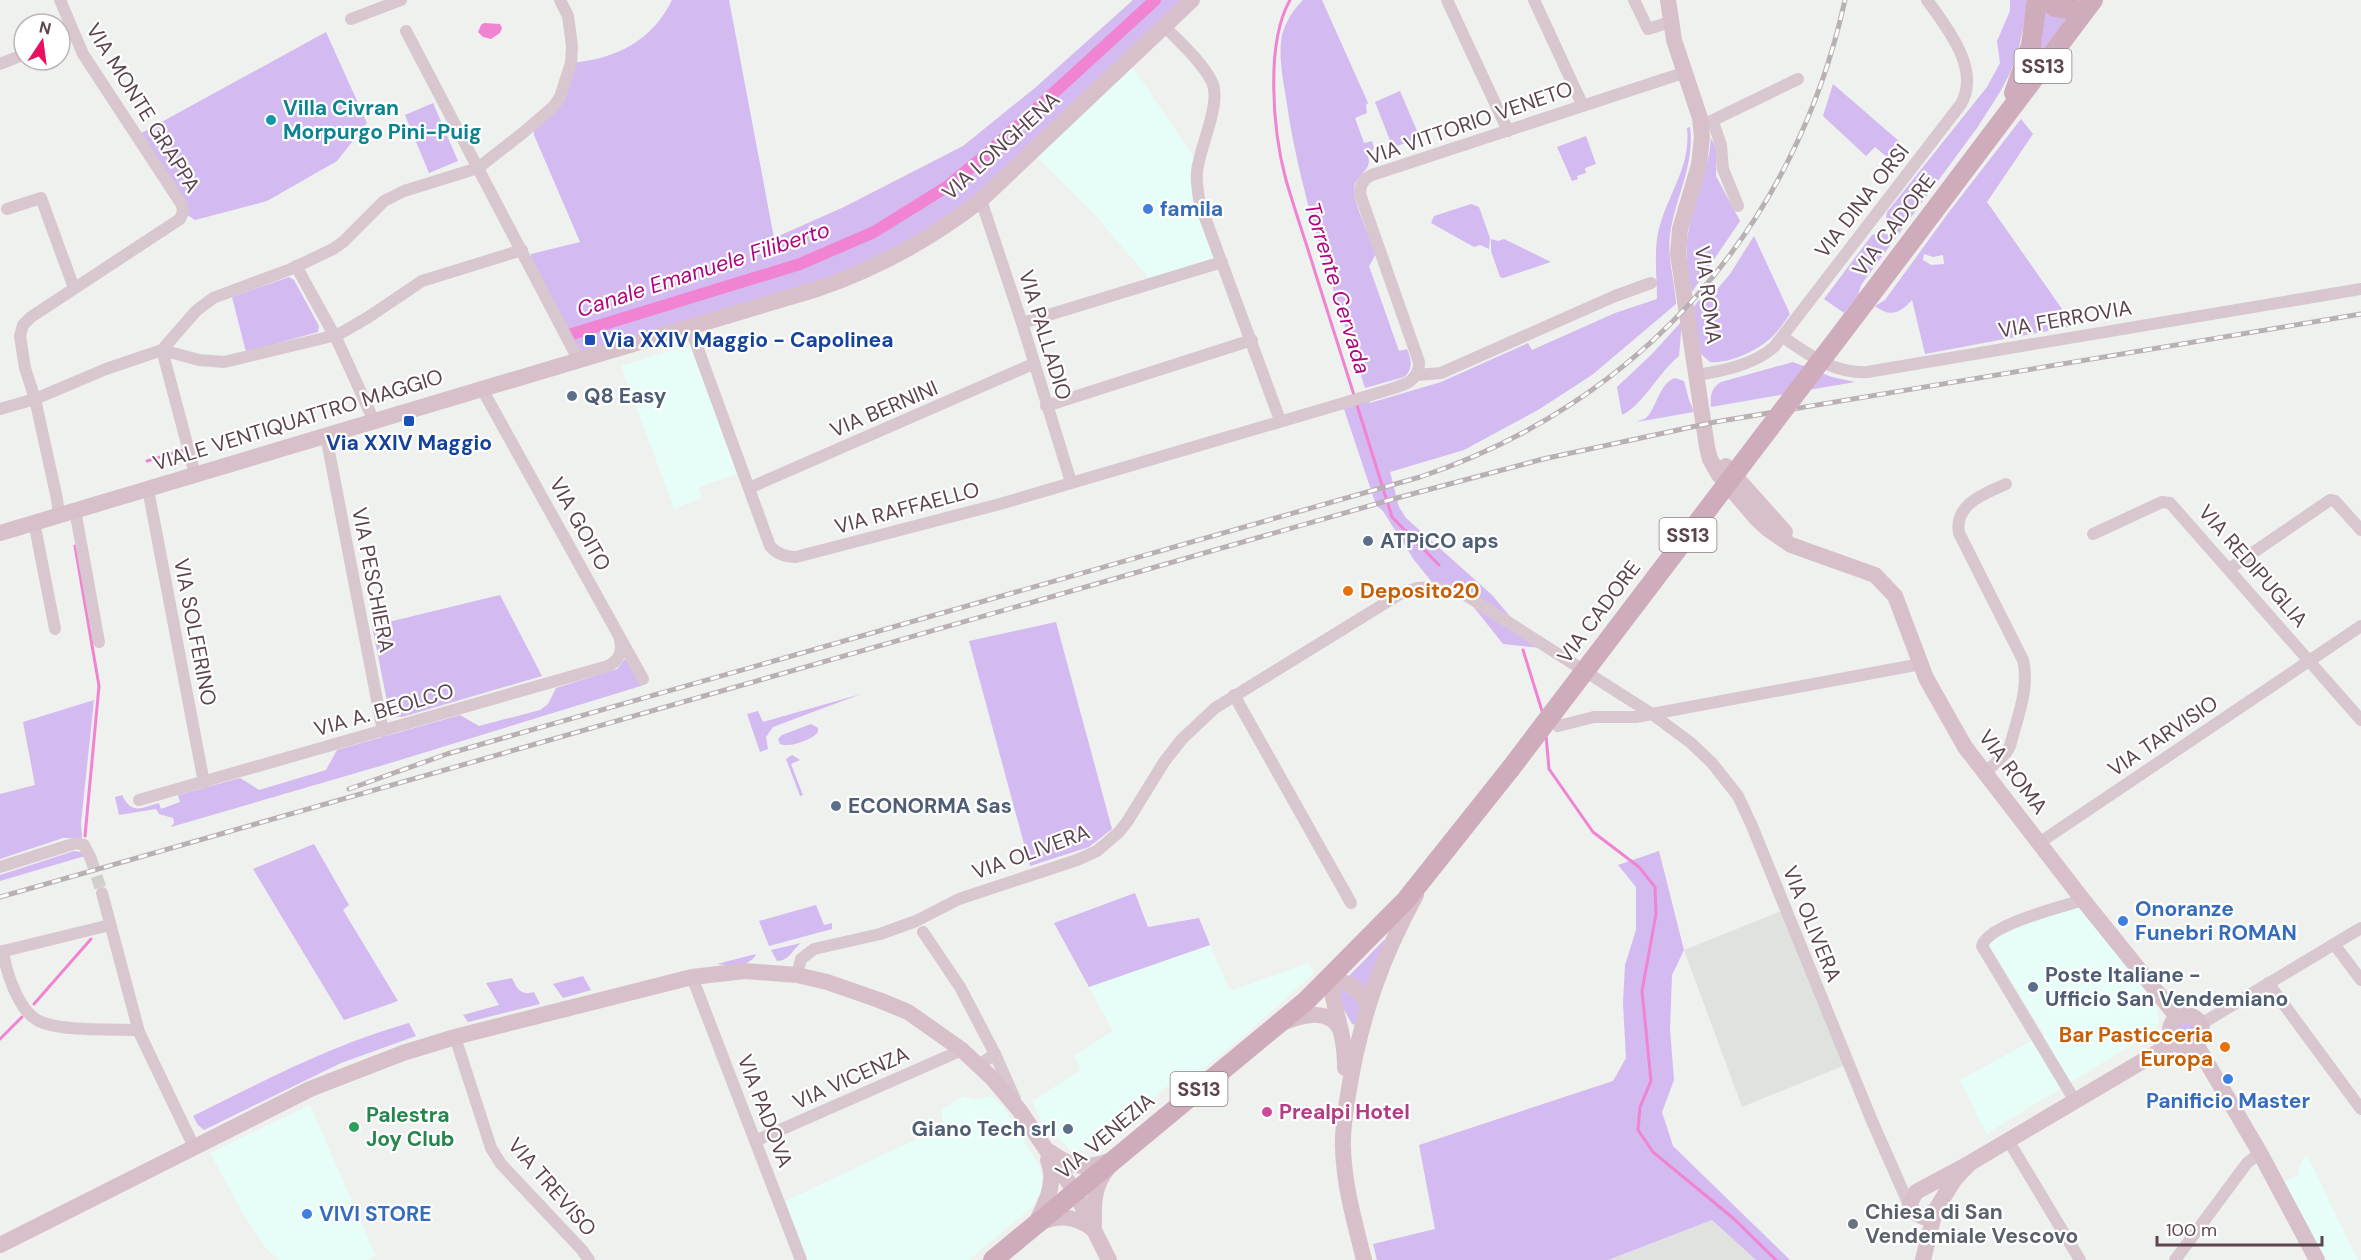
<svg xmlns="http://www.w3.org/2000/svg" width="2361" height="1260" viewBox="0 0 2361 1260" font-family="'DM Sans',sans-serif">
<rect width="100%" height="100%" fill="#eef1ee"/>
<!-- commercial -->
<g fill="#e6fdf8">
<polygon points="1128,60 1198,163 1197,172 1222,262 1153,283 1093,213 1032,152"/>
<polygon points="690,345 737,474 699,487 702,498 674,509 621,366"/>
<polygon points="2080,903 2130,964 2157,1006 2159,1022 2156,1030 1986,1134 1960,1080 2044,1034 1989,945 2002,935"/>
<polygon points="1210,945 1230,991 1309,963 1314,973 1245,1035 1176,1091 1170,1091 1167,1086 1110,1138 1079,1151 1071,1151 1051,1130 1046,1131 1032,1101 1081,1070 1074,1056 1113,1031 1089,987"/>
<polygon points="964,1096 974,1100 991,1096 1001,1104 1017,1128 1039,1166 1042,1177 1041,1192 1032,1207 969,1260 807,1260 786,1201 944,1126 941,1110"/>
<polygon points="310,1105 376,1256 367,1260 279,1260 265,1247 245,1217 210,1153"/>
<polygon points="2307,1155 2358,1260 2324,1260 2285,1182 2299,1175 2300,1164"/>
</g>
<!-- education -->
<g fill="#e0e2df">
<polygon points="1786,909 1843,1066 1742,1107 1684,950"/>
<polygon points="1712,1220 1756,1260 1608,1260"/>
</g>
<!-- green -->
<g fill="#d3baf1" fill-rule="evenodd">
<path d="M672,0H729L774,238L844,207L963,146L1036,87L1133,0H1192L997,186L892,258L578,359L531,257V254L580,242L534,135L533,124L554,106L571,63C616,59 652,41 672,0Z"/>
<path d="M1303,0H1322L1368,103L1366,105L1367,113L1355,118L1364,143L1372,141L1374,148L1368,156C1373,171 1355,175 1354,189C1353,202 1371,240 1376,254L1369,266L1399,351L1407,349C1411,359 1414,369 1404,377L1365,388C1335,293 1300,198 1286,98C1283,78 1278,56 1282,35C1286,21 1293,10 1303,0Z"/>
<path d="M2010,0H2029L2018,52L2010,73L2000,92L1977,128L1878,262L1861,285L1858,295L1844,313L1824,299L1872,235L1883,232L1894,238L1897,235C1890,227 1884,224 1887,212L1987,87L2000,63L1997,41L2010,11Z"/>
<polygon points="2044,6 2068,17 2034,62"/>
<polygon points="326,32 367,123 337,161 267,201 195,220 183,212 136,136"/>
<polygon points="1833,84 1900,142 1887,157 1875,147 1866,156 1823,116"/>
<polygon points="1400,91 1420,138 1397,146 1391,143 1375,102"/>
<polygon points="433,103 458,161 429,173 405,115"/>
<path d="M2021,119L2033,134L1987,202L2074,326L1925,354L1912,300C1900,313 1891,318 1875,306L1885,300L1949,212ZM1924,254L1933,257L1943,255L1944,264L1931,265L1923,260Z"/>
<path d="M1690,127C1695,165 1675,198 1670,235C1667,259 1675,281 1676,304L1592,375L1538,410L1464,450L1390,472L1399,507L1406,518L1492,595L1524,633L1550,649L1503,644L1464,595L1436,587L1414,560L1383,511L1376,505L1342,403L1368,395L1370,403L1441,382L1528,343L1532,350L1615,313L1657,299C1657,275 1653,247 1660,225C1670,191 1691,165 1687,128Z"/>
<polygon points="1586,136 1596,164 1585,168 1586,173 1577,176 1578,179 1572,181 1557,147"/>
<path d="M1711,138L1717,150L1716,176L1740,221L1692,292C1687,271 1684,249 1689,228C1695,197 1709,170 1711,138Z"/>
<polygon points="1471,204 1479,207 1490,238 1489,249 1480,245 1474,247 1431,223 1434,216"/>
<path d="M1754,236L1790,314C1785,321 1779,330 1772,337C1759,350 1729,364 1710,362L1701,354L1693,308L1699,300H1708L1730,274Z"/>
<polygon points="1491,239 1498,241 1504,239 1551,262 1503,278 1500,277 1491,251"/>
<polygon points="289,277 294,280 319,326 318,332 246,352 232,297"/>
<path d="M1682,321L1679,356C1659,372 1642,406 1622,415L1617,387L1652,354Z"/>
<path d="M1793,362L1832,377L1855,382L1711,407C1710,396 1711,388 1721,382Z"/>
<path d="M1675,378L1684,381L1689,400L1694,412L1637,422C1640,420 1643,420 1646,418C1656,410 1659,383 1675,378Z"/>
<polygon points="500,595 542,676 402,717 390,716 372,626"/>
<polygon points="1056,622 1112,829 1089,847 1030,866 969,641"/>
<path d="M625,659L630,660L644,685L387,764L171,827L174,823L173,818L159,814L156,809L119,815L115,797L122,795C132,815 141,808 159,803L161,809L180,802L178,795L240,778L259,790L326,770L337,750L460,715L479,726L540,710L548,704L556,688L617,669Z"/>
<polygon points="861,694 773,727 766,737 768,749 760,752 747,714 758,711 763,722"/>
<polygon points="94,700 81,823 82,838 63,838 0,859 0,794 35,785 23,722"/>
<path d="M811,724L818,728V732C812,740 789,748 780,744L778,739L782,735Z"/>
<polygon points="792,755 800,760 791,764 803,795 800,796 786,759"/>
<polygon points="314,844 349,905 343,910 398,1001 344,1020 253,869"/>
<polygon points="74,851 82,852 85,856 0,881 0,875"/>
<polygon points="1659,851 1684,950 1672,975 1670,1029 1674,1080 1662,1112 1673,1146 1790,1260 1756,1260 1712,1220 1608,1260 1377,1260 1373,1244 1435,1229 1419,1145 1613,1081 1626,1058 1623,1003 1625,965 1636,930 1636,887 1618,865"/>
<polygon points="1135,893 1148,927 1199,918 1210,945 1089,987 1054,923"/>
<polygon points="816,905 824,925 832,923 832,929 769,946 759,921"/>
<polygon points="1384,940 1386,940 1366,990 1348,977"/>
<path d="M801,943C792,950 789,961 777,961L771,950Z"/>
<path d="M756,954C751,967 728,966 717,964Z"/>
<polygon points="583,976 591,990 563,998 553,984"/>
<path d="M512,978C517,989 521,996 534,992L540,1004L468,1022L463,1015L499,1005L486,983Z"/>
<polygon points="1338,986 1361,1002 1356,1025 1352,1024 1343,1008"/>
<circle cx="2186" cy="1031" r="11"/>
<path d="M409,1023L416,1036L341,1063L204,1130L198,1125L193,1116C264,1081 333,1044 409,1023Z"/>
</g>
<!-- water -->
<polygon fill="#f084d3" points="484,23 500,24 502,28 500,33 491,39 483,37 478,32 481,25"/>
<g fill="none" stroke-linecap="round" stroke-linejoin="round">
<!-- stream -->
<g stroke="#f084d3" stroke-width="3">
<path d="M1290,0C1265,44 1273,132 1286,180C1295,211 1306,242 1315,272C1328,313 1341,354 1354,395"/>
<polyline points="1356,402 1392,517 1439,565"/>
<polyline points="147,461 184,450"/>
<polyline points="75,546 99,686 85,836"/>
<polyline points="1523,650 1543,714"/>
<polyline points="1546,735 1549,769 1593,832 1639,867 1655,887 1656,914 1642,991 1651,1081 1640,1107 1638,1130 1653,1152 1733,1218 1776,1260"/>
<polyline points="34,1004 91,939"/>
<polyline points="0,1039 22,1017"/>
</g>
<!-- canal -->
<polyline stroke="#f084d3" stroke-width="12" points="572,334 800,264 874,232 948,186 988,153 1155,0"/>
<!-- street-tunnel -->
<polyline stroke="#d1cfce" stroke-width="12" stroke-dasharray="12 6" stroke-linecap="butt" points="91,859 102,893"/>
<!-- street -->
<g stroke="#d9c7cf" stroke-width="12">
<polyline points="1447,0 1508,131"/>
<polyline points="1534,0 1583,106"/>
<polyline points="1634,0 1648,29 1670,22"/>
<polyline points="351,19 401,0"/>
<path d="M1164,26C1179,41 1203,63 1212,82C1222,103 1199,148 1197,172C1196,183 1198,193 1200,204L1280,420"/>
<polyline points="406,31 578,359"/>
<polyline points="0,64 20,56"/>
<polyline points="1713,122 1721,145 1723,169 1738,206"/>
<polyline points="1701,126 1798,79"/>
<polyline points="981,200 1022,323 1071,482"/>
<polyline points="7,209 41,198 74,288"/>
<polyline points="296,266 338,342 374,421"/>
<polyline points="1022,323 1222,262"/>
<path d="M690,327L770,546C777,554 785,557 796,557L1000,504L1381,392C1398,386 1420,384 1419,362L1360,194C1360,185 1363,179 1372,175L1683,73"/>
<path d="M1783,337C1809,355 1834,374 1867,372L2361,289"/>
<polyline points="1417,375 1441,373 1615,296 1651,283"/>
<path d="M1696,375C1723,371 1753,365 1774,347L1961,104C1981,69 1947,28 1927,0"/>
<polyline points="482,389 643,679"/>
<polyline points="1046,406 1252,340"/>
<polyline points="0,409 35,399 106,369 162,350 196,311 213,298 291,269 333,249 343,242 384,201 404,191 478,168 524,132 554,106 560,97 571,63 572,46 568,16 560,0"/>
<polyline points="326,436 383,731"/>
<polyline points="195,474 162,350 199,360 224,362 324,338 341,333 367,318 422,281 522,250"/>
<polyline points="749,488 1033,364"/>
<polyline points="148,489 204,783"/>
<polyline points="75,510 99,642"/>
<polyline points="59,515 57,499 35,399 25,368 20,336 23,325 31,317 180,219 183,212 182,205 83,54 60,0"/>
<polyline points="34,522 55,629"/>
<polyline points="2093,534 2162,502 2170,503 2361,720"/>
<polyline points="2229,569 2330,500 2335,501 2361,530"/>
<polyline points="1234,695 1351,903"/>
<polyline points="1558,726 1594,717 1636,717 1652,714 1921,664"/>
<path d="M1984,774L2006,753L2010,746C2017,718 2030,688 2023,660L1959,533C1954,504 1984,494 2006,484"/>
<path d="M139,800L608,666C619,660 623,652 620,640"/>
<polyline points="2039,843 2361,626"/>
<polyline points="0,867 76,843 84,845 91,859"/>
<polyline points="102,893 139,1032 194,1147"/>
<polyline points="923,932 960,987 995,1054 979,1065"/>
<polyline points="2334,944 2361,980"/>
<path d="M3,951C6,972 18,1009 37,1020C59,1032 112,1029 138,1030"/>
<polyline points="0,952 110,925"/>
<polyline points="797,975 801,959 814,949 880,934 916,921 959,899 1077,860 1097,851 1119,832 1127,822 1164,762 1182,739 1215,708 1400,594 1417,588 1436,587 1464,594 1652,714 1691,743 1712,763 1738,796 1752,826 1872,1121 1910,1207"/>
<polyline points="692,977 801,1260"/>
<polyline points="2268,983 2361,1109"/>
<polyline points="2201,1024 2361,928"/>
<polyline points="455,1037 491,1148 501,1164 582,1250 589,1260"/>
<polyline points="995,1054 1015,1099"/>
<path d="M2075,1101L1982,946C1988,924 2062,907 2083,900"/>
<polyline points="2008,1140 2080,1260"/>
<polyline points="755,1141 962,1050"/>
<polyline points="2175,1260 2247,1163 2260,1153"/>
</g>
<!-- secondary -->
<g stroke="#d8c0ca" stroke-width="16">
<polyline points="1668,0 1674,40 1700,118 1702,137 1699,165 1680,229 1678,254 1707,447 1710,459 1719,475 1757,519 1769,530 1791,545 1875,575 1895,596 1926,678 1965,747 2083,900 2178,1018"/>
<polyline points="1726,466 1785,532"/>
<path d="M0,533L817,289C876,269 931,239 981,200L1192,0"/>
<circle cx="2186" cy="1031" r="16"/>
<path d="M1284,1022C1303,1015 1330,1007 1341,1031"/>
<polyline points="2196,1044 2260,1153 2317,1260"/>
<path d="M1345,1068C1346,1037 1333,1009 1330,978C1348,983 1364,988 1367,1008"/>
<path d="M1050,1152C1073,1169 1086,1169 1112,1160"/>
<polyline points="1970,1163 1954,1180 1935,1211 1923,1217 1912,1211 1910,1203 1916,1192 1970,1163 2175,1042"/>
<path d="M1036,1223C1046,1202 1057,1183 1048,1160"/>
<path d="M1039,1223C1059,1214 1076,1216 1093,1229"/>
<path d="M1094,1225C1093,1203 1094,1185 1108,1168"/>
<polyline points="0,1245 310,1089 403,1053 455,1037 692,977 745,971 797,975 827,982 879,1000 908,1012 962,1050 993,1079 1020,1111 1075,1192 1109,1260"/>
<path d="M1364,1260C1355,1223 1344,1186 1343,1148C1342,1128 1346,1108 1349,1089C1361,1017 1381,959 1416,895"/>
<polyline points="1923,1260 1935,1211"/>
</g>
<!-- primary -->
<g stroke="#cfacbb" stroke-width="20">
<polyline points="2047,0 2055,7 2084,11"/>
<polyline points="2014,93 2031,45 2037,0"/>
<polyline points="1866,301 2093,0"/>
<polyline points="993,1260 1306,1001 1406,900 1511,768"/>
</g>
<defs>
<g id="rail">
<path d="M349,789L447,754L1420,477C1641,403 1795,227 1845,0"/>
<polyline points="0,897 1397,498 1543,459 1715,422 2361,314"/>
</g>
</defs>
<!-- rail casing -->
<use href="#rail" stroke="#b9b0b3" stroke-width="5"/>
<!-- rail -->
<use href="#rail" stroke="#fff" stroke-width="3" stroke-dasharray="9" stroke-linecap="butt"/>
<!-- primary-bridge -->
<polyline stroke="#cfacbb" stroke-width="20" points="1511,768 1866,301"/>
</g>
<!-- markers -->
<circle fill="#0f9aa8" stroke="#fff" stroke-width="2" cx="271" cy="120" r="6"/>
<g fill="#3f7fe0" stroke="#fff" stroke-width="2">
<circle cx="1148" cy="209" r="6"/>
<circle cx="2123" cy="921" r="6"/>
<circle cx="2228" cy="1079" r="6"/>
<circle cx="307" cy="1214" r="6"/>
</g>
<g fill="#1a4fb4" stroke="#fff" stroke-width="2">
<rect x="584" y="334" width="12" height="12" rx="3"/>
<rect x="403" y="415" width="12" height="12" rx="3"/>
</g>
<g fill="#5c6f8a" stroke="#fff" stroke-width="2">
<circle cx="572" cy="396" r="6"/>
<circle cx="1368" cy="541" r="6"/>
<circle cx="836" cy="806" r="6"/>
<circle cx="2033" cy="987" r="6"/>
<circle cx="1068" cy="1129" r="6"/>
</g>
<g fill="#e8710a" stroke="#fff" stroke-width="2">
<circle cx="1348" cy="591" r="6"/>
<circle cx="2225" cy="1047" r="6"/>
</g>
<circle fill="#d1479c" stroke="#fff" stroke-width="2" cx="1267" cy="1112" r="6"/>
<circle fill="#2e9e5b" stroke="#fff" stroke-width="2" cx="354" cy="1127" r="6"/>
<circle fill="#6b7280" stroke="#fff" stroke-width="2" cx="1853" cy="1224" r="6"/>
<g text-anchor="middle" stroke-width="4.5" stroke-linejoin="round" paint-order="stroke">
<!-- shield labels -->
<g fill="#fff" stroke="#8e7d84" stroke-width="1.5">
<rect x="2014.5" y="49" width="57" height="34" rx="4.5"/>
<rect x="1659.5" y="518" width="57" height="34" rx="4.5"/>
<rect x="1170.5" y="1072" width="57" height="34" rx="4.5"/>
</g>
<g font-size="20" font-weight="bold" fill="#5d4550">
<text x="2043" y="73">SS13</text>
<text x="1688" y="542">SS13</text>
<text x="1199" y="1096">SS13</text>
</g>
<!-- street labels -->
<g font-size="21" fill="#5d4550" stroke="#fff">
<text transform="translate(143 108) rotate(58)" y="7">VIA MONTE GRAPPA</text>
<text transform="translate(1470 123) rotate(-19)" y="7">VIA VITTORIO VENETO</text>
<text transform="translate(1001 146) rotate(-42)" y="7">VIA LONGHENA</text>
<text transform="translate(1862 201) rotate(-52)" y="7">VIA DINA ORSI</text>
<text transform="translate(1894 225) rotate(-53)" y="7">VIA CADORE</text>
<text transform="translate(1708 295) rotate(83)" y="7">VIA ROMA</text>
<text transform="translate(2065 319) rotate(-10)" y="7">VIA FERROVIA</text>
<text transform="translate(1045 335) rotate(73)" y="7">VIA PALLADIO</text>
<text transform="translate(884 409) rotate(-23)" y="7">VIA BERNINI</text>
<text transform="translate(298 420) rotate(-17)" y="7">VIALE VENTIQUATTRO MAGGIO</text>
<text transform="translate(907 508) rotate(-15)" y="7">VIA RAFFAELLO</text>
<text transform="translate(580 524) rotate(61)" y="7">VIA GOITO</text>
<text transform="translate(2253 566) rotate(49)" y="7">VIA REDIPUGLIA</text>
<text transform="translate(373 580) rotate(79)" y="7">VIA PESCHIERA</text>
<text transform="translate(1599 612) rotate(-53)" y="7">VIA CADORE</text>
<text transform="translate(195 632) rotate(79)" y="7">VIA SOLFERINO</text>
<text transform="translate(384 710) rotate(-16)" y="7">VIA A. BEOLCO</text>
<text transform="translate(2163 736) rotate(-34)" y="7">VIA TARVISIO</text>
<text transform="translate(2013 772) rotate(53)" y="7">VIA ROMA</text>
<text transform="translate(1031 852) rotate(-20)" y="7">VIA OLIVERA</text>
<text transform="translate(1812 924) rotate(68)" y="7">VIA OLIVERA</text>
<text transform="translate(851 1078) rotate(-24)" y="7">VIA VICENZA</text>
<text transform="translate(765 1111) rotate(69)" y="7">VIA PADOVA</text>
<text transform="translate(1105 1136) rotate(-40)" y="7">VIA VENEZIA</text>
<text transform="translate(552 1187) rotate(49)" y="7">VIA TREVISO</text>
</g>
<!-- culture labels -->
<g font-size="21" font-weight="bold" fill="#0d838f" stroke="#fff" text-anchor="start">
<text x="283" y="115">Villa Civran<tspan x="283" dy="24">Morpurgo Pini-Puig</tspan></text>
</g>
<!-- shop labels -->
<g font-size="21" font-weight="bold" fill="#366cbe" stroke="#fff" text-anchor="start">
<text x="1160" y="216">famila</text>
<text x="2135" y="916">Onoranze<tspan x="2135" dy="24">Funebri ROMAN</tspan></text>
<text x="2228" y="1108" text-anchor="middle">Panificio Master</text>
<text x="319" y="1221">VIVI STORE</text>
</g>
<!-- transit labels -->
<g font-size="21" font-weight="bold" fill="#164399" stroke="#fff" text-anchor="start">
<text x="602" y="347">Via XXIV Maggio - Capolinea</text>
<text x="409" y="450" text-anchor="middle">Via XXIV Maggio</text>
</g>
<!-- service labels -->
<g font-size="21" font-weight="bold" fill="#4e5e75" stroke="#fff" text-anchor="start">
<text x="584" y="403">Q8 Easy</text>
<text x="1380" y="548">ATPiCO aps</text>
<text x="848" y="813">ECONORMA Sas</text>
<text x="2045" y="982">Poste Italiane -<tspan x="2045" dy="24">Ufficio San Vendemiano</tspan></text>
<text x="1056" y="1136" text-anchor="end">Giano Tech srl</text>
</g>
<!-- food labels -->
<g font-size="21" font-weight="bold" fill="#c56008" stroke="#fff" text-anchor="start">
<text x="1360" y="598">Deposito20</text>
<text x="2213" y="1042" text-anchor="end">Bar Pasticceria<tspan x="2213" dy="24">Europa</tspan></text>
</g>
<!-- hotel labels -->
<g font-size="21" font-weight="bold" fill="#b23c85" stroke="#fff" text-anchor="start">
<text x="1279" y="1119">Prealpi Hotel</text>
</g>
<!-- leisure labels -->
<g font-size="21" font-weight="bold" fill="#27864d" stroke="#fff" text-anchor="start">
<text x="366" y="1122">Palestra<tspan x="366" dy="24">Joy Club</tspan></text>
</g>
<!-- worship labels -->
<g font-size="21" font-weight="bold" fill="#5b616d" stroke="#fff" text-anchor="start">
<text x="1865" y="1219">Chiesa di San<tspan x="1865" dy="24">Vendemiale Vescovo</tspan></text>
</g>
<!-- water labels -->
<g font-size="22" font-style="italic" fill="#b00581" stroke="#fff">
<text transform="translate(703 269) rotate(-18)" y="8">Canale Emanuele Filiberto</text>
<text transform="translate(1338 288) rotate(73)" y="8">Torrente Cervada</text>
</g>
</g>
<!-- north arrow -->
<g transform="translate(42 42) rotate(13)"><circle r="28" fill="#ffffff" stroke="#beb5b9" stroke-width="1.5"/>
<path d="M0-4.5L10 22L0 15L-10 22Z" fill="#ea0f61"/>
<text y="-9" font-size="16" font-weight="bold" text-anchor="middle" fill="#5d4550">N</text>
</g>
<!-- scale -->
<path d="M2157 1236v9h165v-9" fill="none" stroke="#5d4550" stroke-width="3"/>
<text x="2166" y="1236" font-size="18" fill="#5d4550" stroke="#ffffff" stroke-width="4.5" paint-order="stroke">100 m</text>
</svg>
